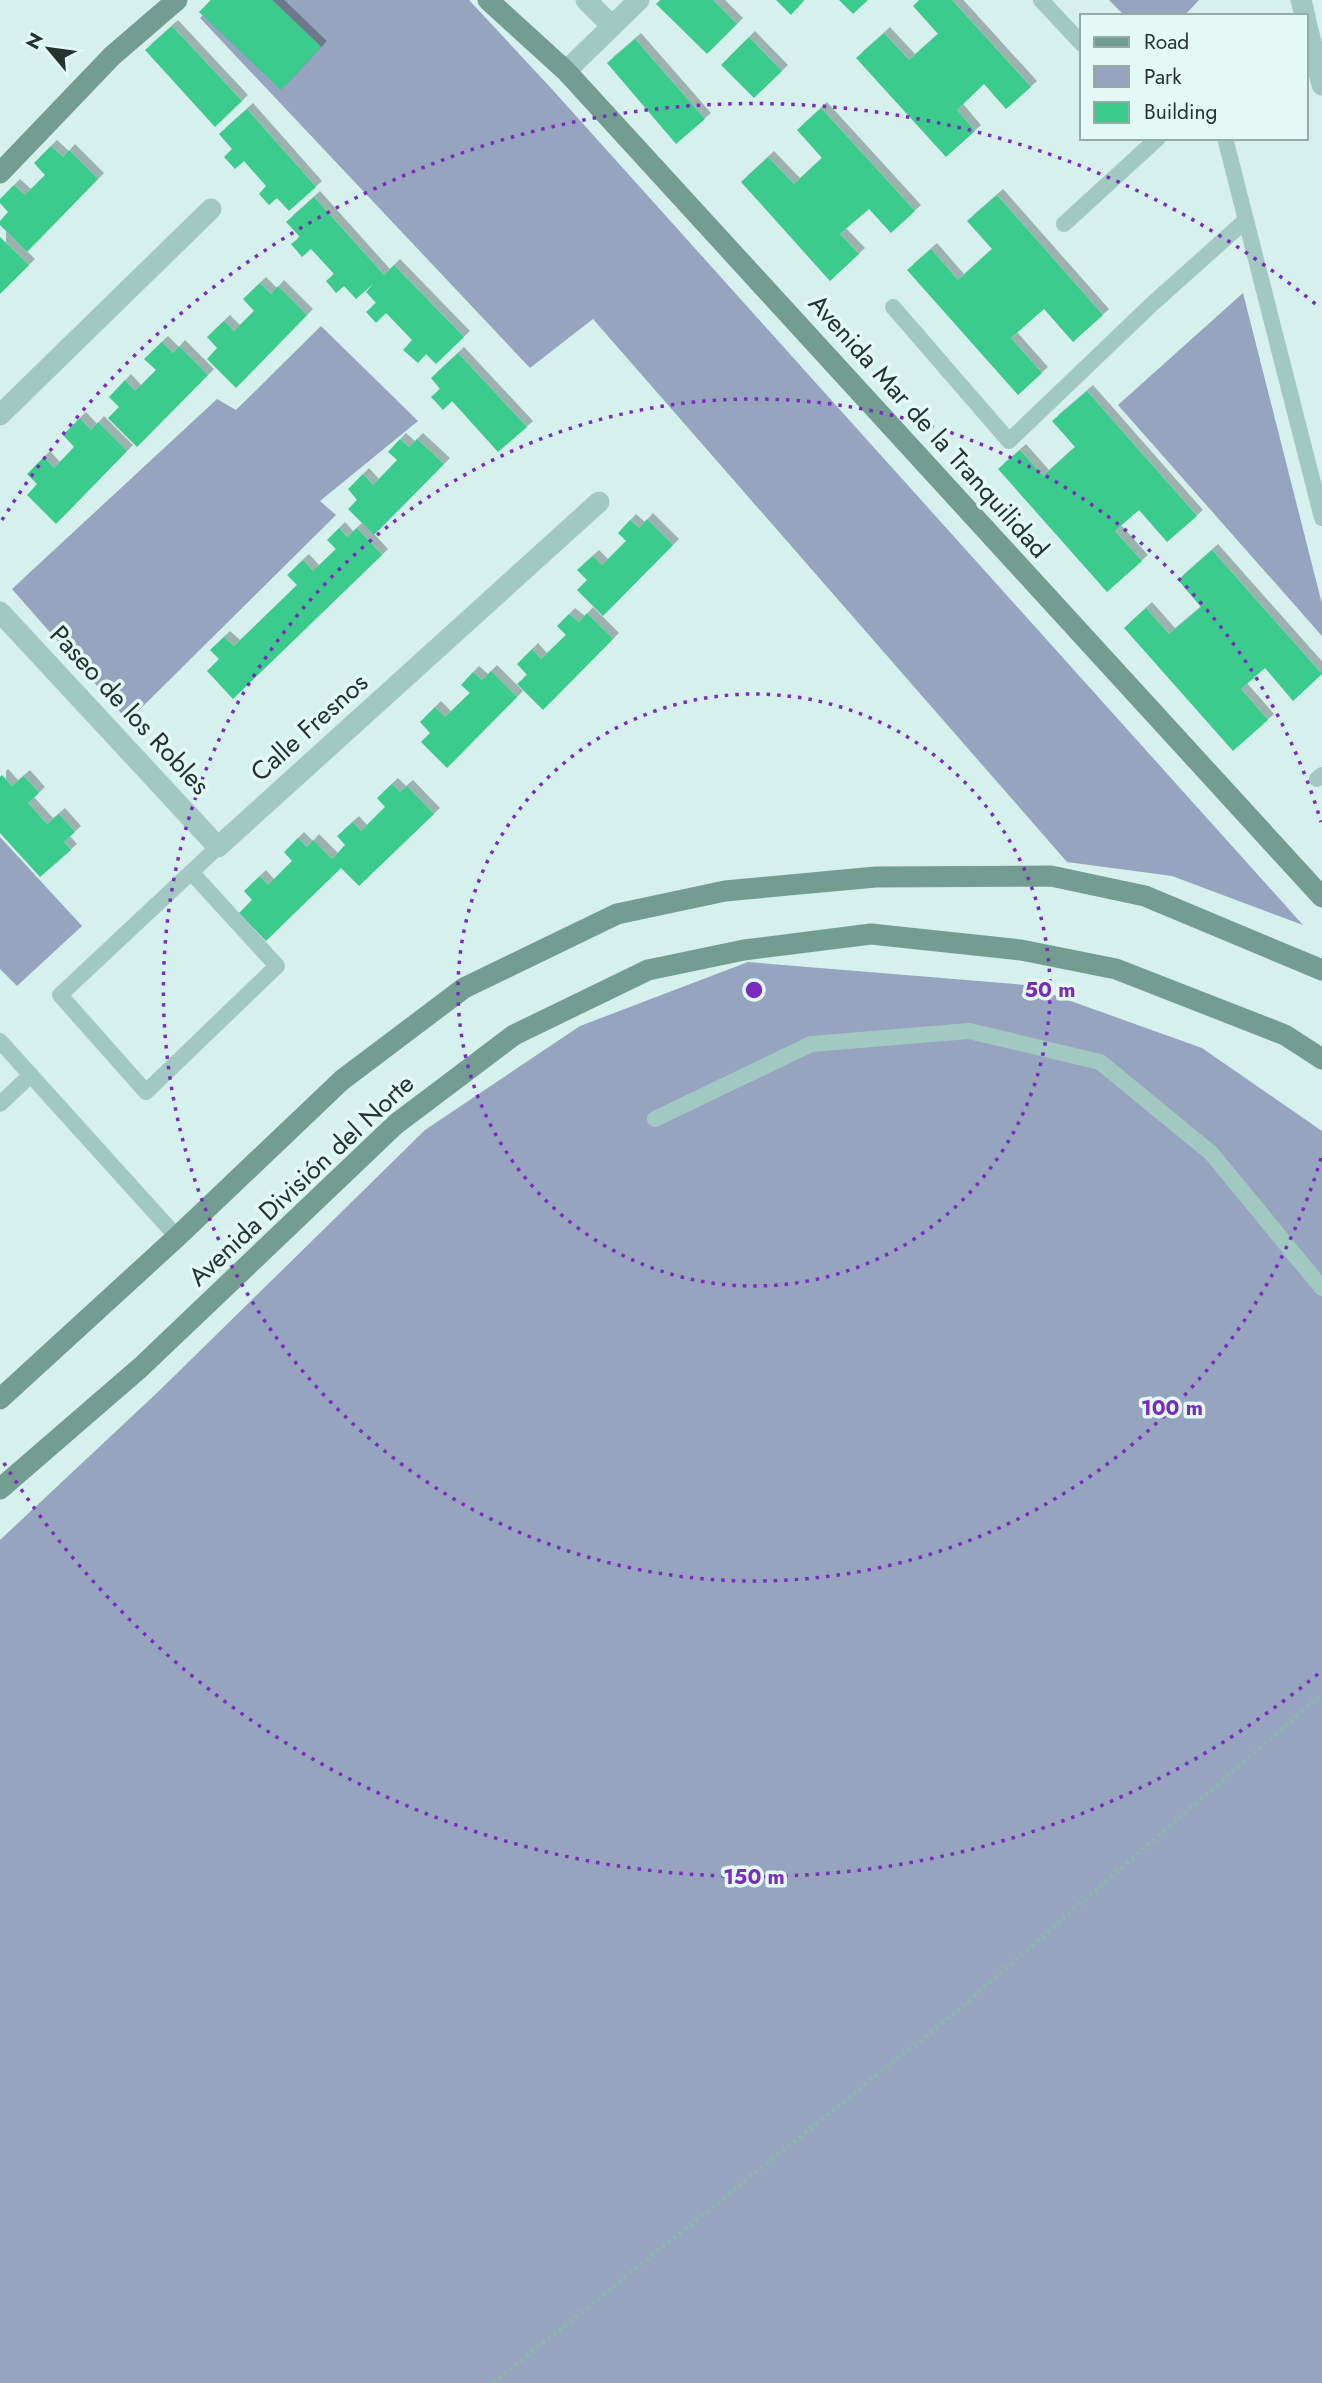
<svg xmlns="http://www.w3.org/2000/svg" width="1322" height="2383" viewBox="0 0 1322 2383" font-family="Jost,sans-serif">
<defs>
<filter id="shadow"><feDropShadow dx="6" dy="-6" stdDeviation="0" flood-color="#0004"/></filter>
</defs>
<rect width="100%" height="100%" fill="#d6f1ed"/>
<!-- green -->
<g fill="#96a4c0">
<polygon points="216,0 469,0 550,87 1303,925 1172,876 1067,862 593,319 530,368 200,18"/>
<polygon points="1109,0 1199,0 1184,16 1125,16"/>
<polygon points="1243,293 1322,604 1322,636 1118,405"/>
<polygon points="321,326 418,421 320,501 336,515 128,721 12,589 217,399 236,410"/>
<polygon points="0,837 82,926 17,986 0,969"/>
<polygon points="748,962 1026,985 1202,1048 1322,1131 1322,2383 0,2383 0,1540 160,1390 425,1130 580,1026"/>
</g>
<!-- building -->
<g fill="#3acb8c" filter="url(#shadow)">
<polygon points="211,0 272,0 321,47 281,90 199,12"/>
<polygon points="660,0 713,0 737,24 707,54 656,4"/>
<polygon points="776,0 804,0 791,15"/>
<polygon points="839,0 868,0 853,14"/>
<polygon points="919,0 952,0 1031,87 1006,109 984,84 957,110 975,131 946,157 856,58 884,33 909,60 938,34 913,6"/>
<polygon points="172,26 242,101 215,127 145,50"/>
<polygon points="749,37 782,71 754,98 721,65"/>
<polygon points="635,39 705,119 676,144 607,63"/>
<polygon points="821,108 915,211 891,233 869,209 840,234 859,254 830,281 741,182 768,157 794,184 822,158 797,130"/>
<polygon points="247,109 316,187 289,211 277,198 269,205 259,194 266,186 244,161 235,169 224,157 232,149 219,134"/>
<polygon points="51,146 63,157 69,150 98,179 27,252 0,225 0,221 8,212 0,203 0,199 14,185 25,195 45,175 34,163"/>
<polygon points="997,195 1103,315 1073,342 1044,309 1011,338 1042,373 1018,395 907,270 931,249 958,280 992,249 967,221"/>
<polygon points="314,197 384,275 394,265 464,337 436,364 426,354 418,363 403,350 412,340 386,313 376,323 366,312 376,303 366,292 373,284 356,299 344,286 336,293 326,281 334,274 311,249 302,257 291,244 300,237 286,222"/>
<polygon points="0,237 29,265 0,294"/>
<polygon points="260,283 271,294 278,286 307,315 236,388 207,359 217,348 207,337 224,321 234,331 254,311 243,299"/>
<polygon points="162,342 173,353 179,346 208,375 137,447 108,418 119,407 109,397 125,380 135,391 156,370 144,359"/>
<polygon points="458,353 527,427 498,452 452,401 443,410 431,397 440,389 431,378"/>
<polygon points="1087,391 1197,516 1167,542 1139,510 1115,531 1142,561 1107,592 998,469 1020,450 1043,476 1075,447 1052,421"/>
<polygon points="80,418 91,430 98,422 127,451 56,524 27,495 37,484 27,474 44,457 54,468 74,447 63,435"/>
<polygon points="400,439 409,447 417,439 444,464 374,535 348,509 357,500 348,489 363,474 373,485 397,460 388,452"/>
<polygon points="647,519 673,545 603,616 577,590 587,580 577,570 593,556 602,565 626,541 618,533 630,520 639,528"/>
<polygon points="339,528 347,537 357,528 382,555 233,699 207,671 219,659 210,650 224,637 234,646 297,585 287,575 303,560 313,571 336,549 327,540"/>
<polygon points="1212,550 1322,674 1293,701 1265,668 1241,689 1268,720 1233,751 1124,628 1146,608 1169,634 1201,607 1178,580"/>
<polygon points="587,613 613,639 543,710 517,684 527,675 517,664 532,649 541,659 566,635 557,626 569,614 579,622"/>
<polygon points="491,671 517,697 447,768 421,742 430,733 420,722 435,707 445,717 470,693 461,685 473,672 482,680"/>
<polygon points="2,775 12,786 24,776 39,793 28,803 47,824 59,814 75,832 64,842 71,850 40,877 0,833 0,777"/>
<polygon points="392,784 400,792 407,786 434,814 359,886 341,868 266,941 239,913 252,900 244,891 260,876 268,885 292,861 284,852 298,838 307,847 313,840 332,859 345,845 337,836 353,822 361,831 385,807 377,798"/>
</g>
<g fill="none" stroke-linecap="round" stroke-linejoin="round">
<!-- path -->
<polyline stroke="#8cb5ab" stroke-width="4.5" stroke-dasharray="3.5 3.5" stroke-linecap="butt" points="493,2383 952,2015 1322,1694"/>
<!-- lane -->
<g stroke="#a2c9c1" stroke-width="16">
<polyline points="1041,0 1082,44"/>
<polyline points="1225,138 1322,518"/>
<polyline points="1064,224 1158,138"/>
<polyline points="893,307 1009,441 1151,305 1246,220"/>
<polyline points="1317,779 1322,775"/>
<polyline points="191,872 277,966 146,1092 60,995 218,847"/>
<polyline points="0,1041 177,1237"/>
<polyline points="0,1104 31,1075"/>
<polyline points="655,1119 811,1044 969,1031 1100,1062 1211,1153 1322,1288"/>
</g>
<!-- street -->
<g stroke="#a2c9c1" stroke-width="21">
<polyline points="586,0 612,26"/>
<polyline points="1301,0 1305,16"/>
<polyline points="1306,22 1322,85"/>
<polyline points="566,71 639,0"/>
<polyline points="0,415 211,209"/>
<polyline points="0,612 218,847 599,502"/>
</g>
<!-- secondary -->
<g stroke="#739d90" stroke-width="21">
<polyline points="488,0 566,71 1322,897"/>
<polyline points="0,173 112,56 177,0"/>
<polyline points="0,1399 177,1237 342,1080 464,988 617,914 725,891 876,877 1051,876 1145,896 1322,970"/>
<polyline points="0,1489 141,1367 396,1124 514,1035 648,970 744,950 871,934 1021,950 1116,969 1285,1035 1322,1059"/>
</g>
</g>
<!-- distance rings -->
<g fill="none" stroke="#7b2cbf" stroke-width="3.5" stroke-dasharray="3.5 7">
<circle cx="754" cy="990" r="296"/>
<path d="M1321 1158A591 591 0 1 1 1321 822"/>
<path d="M1318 1674A887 887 0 0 1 2 1460M2 520A887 887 0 0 1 1318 306"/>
</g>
<g text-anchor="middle" stroke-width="7" stroke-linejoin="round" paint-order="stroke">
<!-- street labels -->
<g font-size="26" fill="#25342e" stroke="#e2f9f6">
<text transform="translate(929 426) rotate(48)" y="9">Avenida Mar de la Tranquilidad</text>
<text transform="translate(130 710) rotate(47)" y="9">Paseo de los Robles</text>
<text transform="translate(309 727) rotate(-42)" y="9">Calle Fresnos</text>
<text transform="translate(301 1180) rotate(-43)" y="9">Avenida División del Norte</text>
</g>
</g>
<circle cx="754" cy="990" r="10" fill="#7b2cbf" stroke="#e2f9f6" stroke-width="3.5"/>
<g font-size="21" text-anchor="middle" font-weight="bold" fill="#7b2cbf" stroke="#e2f9f6" stroke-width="7" stroke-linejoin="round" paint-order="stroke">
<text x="1050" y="997">50 m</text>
<text x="1172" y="1415">100 m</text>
<text x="754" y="1884">150 m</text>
</g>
<!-- legend -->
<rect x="1080" y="14" width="228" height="126" fill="#e2f9f6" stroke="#96aaa6" stroke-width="2"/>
<rect x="1094" y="37" width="35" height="10" fill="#739d90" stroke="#96aaa6" stroke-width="2"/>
<text x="1144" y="49" font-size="21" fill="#25342e">Road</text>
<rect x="1094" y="66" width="35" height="21" fill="#96a4c0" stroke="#96aaa6" stroke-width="2"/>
<text x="1144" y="84" font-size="21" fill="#25342e">Park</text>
<rect x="1094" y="102" width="35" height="21" fill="#3acb8c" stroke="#96aaa6" stroke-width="2"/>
<text x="1144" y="119" font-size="21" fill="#25342e">Building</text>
<!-- north arrow -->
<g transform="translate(49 49) rotate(299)" stroke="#e2f9f6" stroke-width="5" paint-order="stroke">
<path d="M0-5L12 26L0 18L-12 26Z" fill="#25342e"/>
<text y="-10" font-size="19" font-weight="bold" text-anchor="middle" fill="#25342e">N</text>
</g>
</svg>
